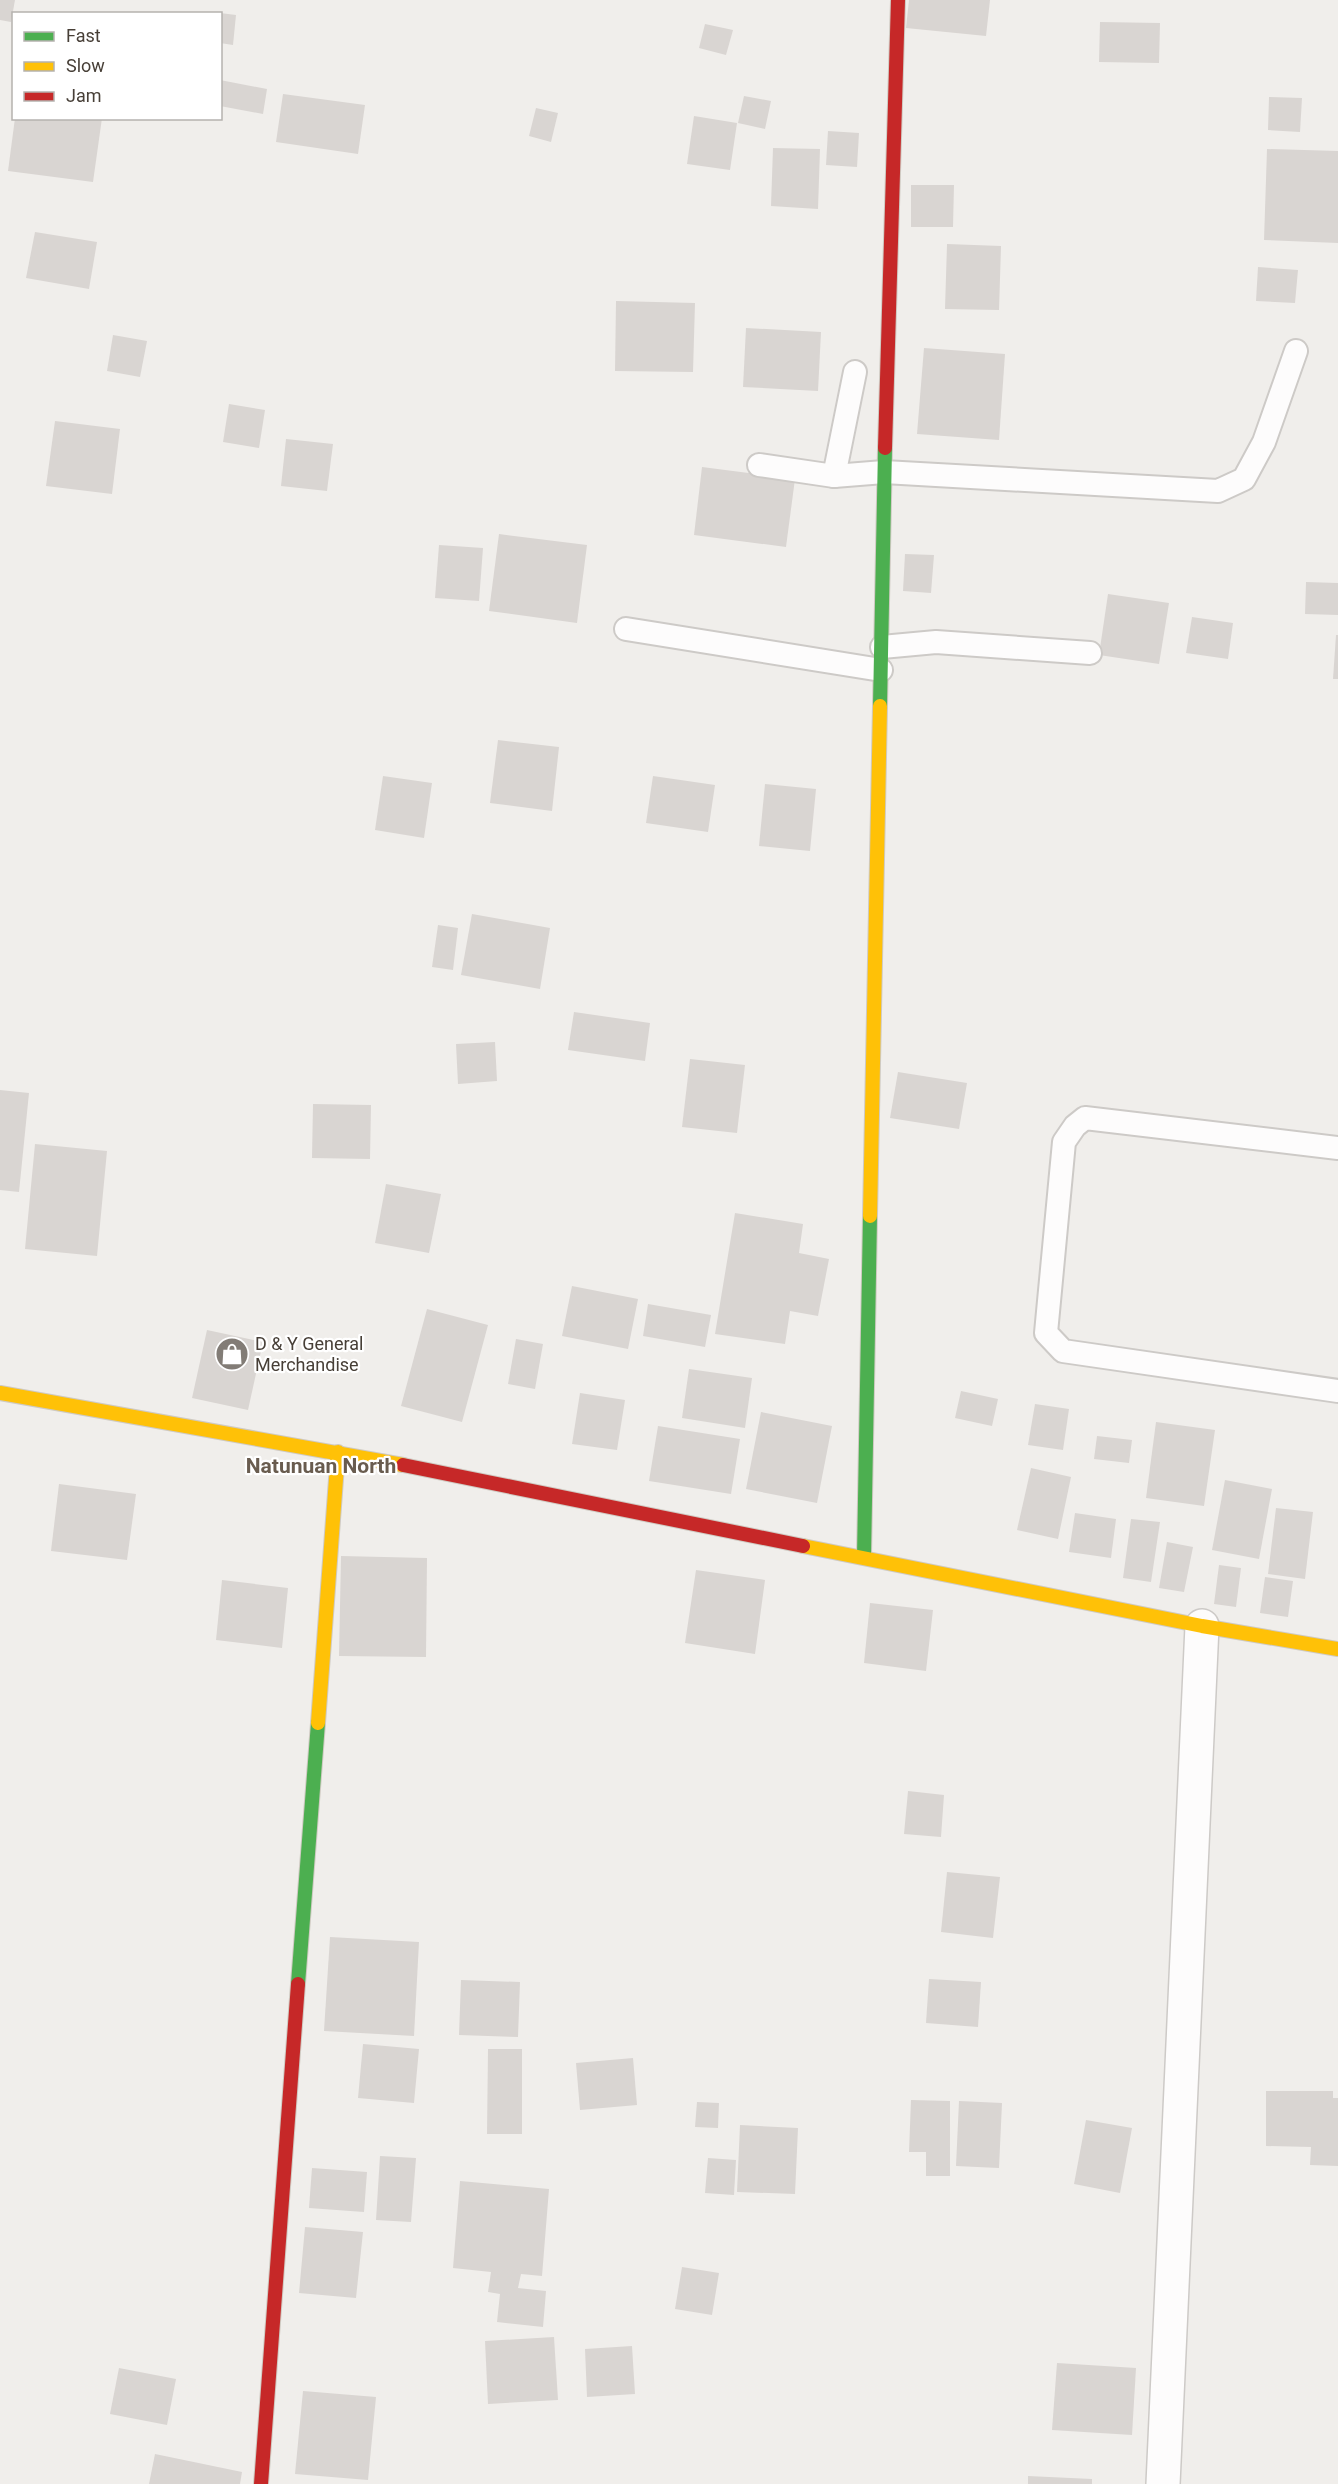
<svg xmlns="http://www.w3.org/2000/svg" width="1338" height="2484" viewBox="0 0 1338 2484" font-family="Roboto,sans-serif">
<rect width="100%" height="100%" fill="#f0eeeb"/>
<!-- building -->
<g fill="#d9d5d2">
<polygon points="0,0 15,0 11,22 0,20"/>
<polygon points="909,0 990,0 986,36 906,28"/>
<polygon points="220,13 236,15 233,45 220,43"/>
<polygon points="1100,22 1160,23 1159,63 1099,62"/>
<polygon points="705,24 733,30 726,55 699,48"/>
<polygon points="220,80 267,89 263,114 220,106"/>
<polygon points="283,94 365,105 358,154 276,142"/>
<polygon points="744,96 771,101 765,129 738,123"/>
<polygon points="1269,97 1302,98 1300,132 1268,130"/>
<polygon points="536,108 558,113 551,142 529,136"/>
<polygon points="694,116 737,123 730,170 687,164"/>
<polygon points="15,118 102,118 93,182 8,171"/>
<polygon points="828,131 859,133 857,167 826,165"/>
<polygon points="773,148 820,149 818,209 771,206"/>
<polygon points="1267,149 1338,151 1338,243 1264,240"/>
<polygon points="911,185 954,185 953,227 911,227"/>
<polygon points="35,232 97,242 89,289 26,278"/>
<polygon points="947,244 1001,246 999,310 945,309"/>
<polygon points="1258,267 1298,270 1295,303 1256,301"/>
<polygon points="616,301 695,303 693,372 615,371"/>
<polygon points="746,328 821,332 818,391 743,387"/>
<polygon points="113,335 147,341 140,377 107,371"/>
<polygon points="924,348 1005,354 999,440 917,434"/>
<polygon points="229,404 265,410 259,448 223,442"/>
<polygon points="55,421 120,429 112,494 46,486"/>
<polygon points="286,439 333,444 327,491 281,486"/>
<polygon points="702,467 795,479 786,547 694,535"/>
<polygon points="499,534 587,545 577,623 489,611"/>
<polygon points="439,545 483,548 479,601 435,598"/>
<polygon points="905,554 934,555 931,593 903,591"/>
<polygon points="1306,582 1338,583 1338,615 1305,614"/>
<polygon points="1108,594 1169,603 1159,664 1099,655"/>
<polygon points="1192,617 1233,623 1228,659 1186,653"/>
<polygon points="1336,635 1338,635 1338,679 1333,679"/>
<polygon points="498,740 559,747 552,811 490,803"/>
<polygon points="383,776 432,783 424,838 375,830"/>
<polygon points="653,776 715,785 708,832 646,823"/>
<polygon points="765,784 816,789 810,851 759,846"/>
<polygon points="472,914 550,928 540,989 461,975"/>
<polygon points="438,925 458,928 453,970 432,967"/>
<polygon points="574,1012 650,1023 645,1061 568,1050"/>
<polygon points="495,1042 497,1081 458,1084 456,1044"/>
<polygon points="690,1059 745,1065 737,1133 682,1127"/>
<polygon points="898,1072 967,1083 959,1129 890,1118"/>
<polygon points="0,1090 29,1093 19,1192 0,1190"/>
<polygon points="313,1104 371,1105 370,1159 312,1158"/>
<polygon points="35,1144 107,1151 97,1256 25,1249"/>
<polygon points="386,1184 441,1194 429,1253 375,1243"/>
<polygon points="735,1213 803,1224 799,1253 829,1259 818,1316 790,1311 785,1344 715,1334"/>
<polygon points="572,1286 638,1299 628,1349 562,1336"/>
<polygon points="648,1304 711,1315 705,1347 643,1336"/>
<polygon points="427,1309 488,1325 462,1422 401,1406"/>
<polygon points="207,1330 263,1342 248,1410 192,1398"/>
<polygon points="516,1339 543,1344 535,1389 508,1384"/>
<polygon points="689,1369 752,1378 745,1428 682,1418"/>
<polygon points="961,1391 998,1399 992,1426 955,1418"/>
<polygon points="580,1393 625,1400 617,1450 572,1444"/>
<polygon points="1035,1404 1069,1409 1063,1450 1028,1445"/>
<polygon points="761,1412 832,1426 817,1503 746,1489"/>
<polygon points="1156,1422 1215,1430 1204,1506 1146,1498"/>
<polygon points="658,1426 740,1439 731,1494 649,1481"/>
<polygon points="1097,1436 1132,1440 1129,1463 1094,1459"/>
<polygon points="1031,1468 1071,1477 1058,1539 1017,1530"/>
<polygon points="1225,1480 1272,1489 1259,1559 1212,1550"/>
<polygon points="59,1484 136,1494 127,1560 51,1551"/>
<polygon points="1276,1508 1313,1512 1305,1579 1268,1574"/>
<polygon points="1075,1513 1116,1519 1111,1558 1069,1552"/>
<polygon points="1131,1519 1160,1522 1151,1582 1123,1578"/>
<polygon points="1167,1542 1193,1547 1184,1592 1159,1588"/>
<polygon points="341,1556 427,1558 426,1657 339,1656"/>
<polygon points="1219,1565 1241,1568 1236,1607 1214,1604"/>
<polygon points="696,1570 765,1580 755,1654 685,1643"/>
<polygon points="1265,1577 1293,1581 1288,1617 1260,1613"/>
<polygon points="222,1580 288,1588 282,1648 216,1640"/>
<polygon points="870,1603 933,1610 926,1671 864,1663"/>
<polygon points="908,1791 944,1795 941,1837 904,1834"/>
<polygon points="947,1872 1000,1877 993,1938 941,1932"/>
<polygon points="330,1937 419,1942 414,2036 324,2031"/>
<polygon points="929,1979 981,1982 978,2027 926,2023"/>
<polygon points="461,1980 520,1982 518,2037 459,2035"/>
<polygon points="363,2044 419,2049 414,2103 358,2098"/>
<polygon points="488,2049 522,2049 522,2134 487,2134"/>
<polygon points="633,2058 637,2105 580,2110 576,2063"/>
<polygon points="1266,2091 1333,2091 1333,2098 1338,2098 1338,2166 1310,2165 1311,2147 1266,2146"/>
<polygon points="911,2100 950,2101 950,2176 926,2176 926,2152 909,2152"/>
<polygon points="959,2101 1002,2103 999,2168 956,2166"/>
<polygon points="697,2102 719,2103 718,2128 695,2127"/>
<polygon points="1086,2120 1132,2128 1120,2193 1074,2184"/>
<polygon points="740,2125 798,2128 795,2194 737,2192"/>
<polygon points="380,2156 416,2158 411,2222 376,2220"/>
<polygon points="708,2158 736,2160 734,2195 705,2193"/>
<polygon points="312,2168 367,2172 364,2212 309,2208"/>
<polygon points="460,2181 549,2189 542,2276 521,2274 518,2288 546,2291 543,2327 497,2322 500,2294 488,2292 491,2272 453,2268"/>
<polygon points="305,2227 363,2232 356,2298 299,2293"/>
<polygon points="682,2267 719,2273 712,2315 675,2309"/>
<polygon points="554,2337 558,2400 488,2404 485,2341"/>
<polygon points="632,2346 635,2394 587,2397 585,2349"/>
<polygon points="1057,2363 1136,2368 1132,2435 1052,2430"/>
<polygon points="119,2368 176,2379 167,2425 110,2414"/>
<polygon points="303,2391 376,2397 368,2480 295,2474"/>
<polygon points="155,2454 242,2472 240,2484 149,2484"/>
<polygon points="1028,2476 1092,2479 1092,2484 1028,2484"/>
</g>
<g fill="none" stroke-linecap="round" stroke-linejoin="round">
<defs>
<g id="lane">
<polyline points="759,465 834,476 884,472 1218,491 1244,479 1264,442 1296,351"/>
<polyline points="834,476 855,372"/>
<polyline points="626,629 881,670"/>
<polyline points="882,647 936,642 1090,653"/>
<polyline points="1338,1148 1085,1118 1075,1126 1064,1142 1046,1333 1063,1351 1338,1391"/>
</g>
<polyline id="street" points="1163,2484 1202,1626"/>
<g id="fast">
<polyline points="880,706 885,448"/>
<polyline points="864,1557 870,1216"/>
<polyline points="298,1984 318,1723"/>
</g>
<g id="slow">
<polyline points="870,1216 880,706"/>
<polyline points="0,1393 403,1465"/>
<polyline points="803,1546 1202,1626 1338,1649"/>
<polyline points="318,1723 338,1452"/>
</g>
<g id="jam">
<polyline points="885,448 898,0"/>
<polyline points="403,1465 803,1546"/>
<polyline points="261,2484 298,1984"/>
</g>
</defs>
<!-- lane casing -->
<use href="#lane" stroke="#cdcac7" stroke-width="26"/>
<!-- street casing -->
<use href="#street" stroke="#cdcac7" stroke-width="36"/>
<!-- fast casing -->
<use href="#fast" stroke="#cfcac2" stroke-width="16"/>
<!-- slow casing -->
<use href="#slow" stroke="#cfcac2" stroke-width="16"/>
<!-- jam casing -->
<use href="#jam" stroke="#cfcac2" stroke-width="16"/>
<!-- lane -->
<use href="#lane" stroke="#fdfcfc" stroke-width="22"/>
<!-- street -->
<use href="#street" stroke="#fdfcfc" stroke-width="33"/>
<!-- fast -->
<use href="#fast" stroke="#4caf50" stroke-width="14"/>
<!-- slow -->
<use href="#slow" stroke="#ffc107" stroke-width="14"/>
<!-- jam -->
<use href="#jam" stroke="#c62828" stroke-width="14"/>
</g>
<!-- icons -->
<defs>
<symbol id="shop-disc" viewBox="-11 -11 22 22"><circle r="9.5" fill="#827c76" stroke="#fff"/><path d="M-5-2.5h2.3a2.7 3.5 0 0 1 5.4 0H5L5.5 6h-11ZM-1.5-2.5h3a1.5 2.3 0 0 0-3 0Z" fill="#fff"/></symbol>
</defs>
<g fill-rule="evenodd">
<use href="#shop-disc" x="213" y="1335" width="38" height="38"/>
</g>
<g text-anchor="middle" stroke-width="4.5" stroke-linejoin="round" paint-order="stroke">
<!-- poi labels -->
<g font-size="18" fill="#473f37" stroke="#fff" text-anchor="start">
<text x="255" y="1350">D &amp; Y General<tspan x="255" dy="21">Merchandise</tspan></text>
</g>
<!-- quarter labels -->
<g font-size="21" font-weight="bold" fill="#695c4f" stroke="#fff">
<text x="321" y="1473">Natunuan North</text>
</g>
</g>
<!-- legend -->
<rect x="12" y="12" width="210" height="108" fill="#ffffff" stroke="#b5b2af" stroke-width="1.5"/>
<rect x="24" y="32" width="30" height="9" fill="#4caf50" stroke="#b5b2af" stroke-width="1.5"/>
<text x="66" y="42" font-size="18" fill="#473f37">Fast</text>
<rect x="24" y="62" width="30" height="9" fill="#ffc107" stroke="#b5b2af" stroke-width="1.5"/>
<text x="66" y="72" font-size="18" fill="#473f37">Slow</text>
<rect x="24" y="92" width="30" height="9" fill="#c62828" stroke="#b5b2af" stroke-width="1.5"/>
<text x="66" y="102" font-size="18" fill="#473f37">Jam</text>
</svg>
